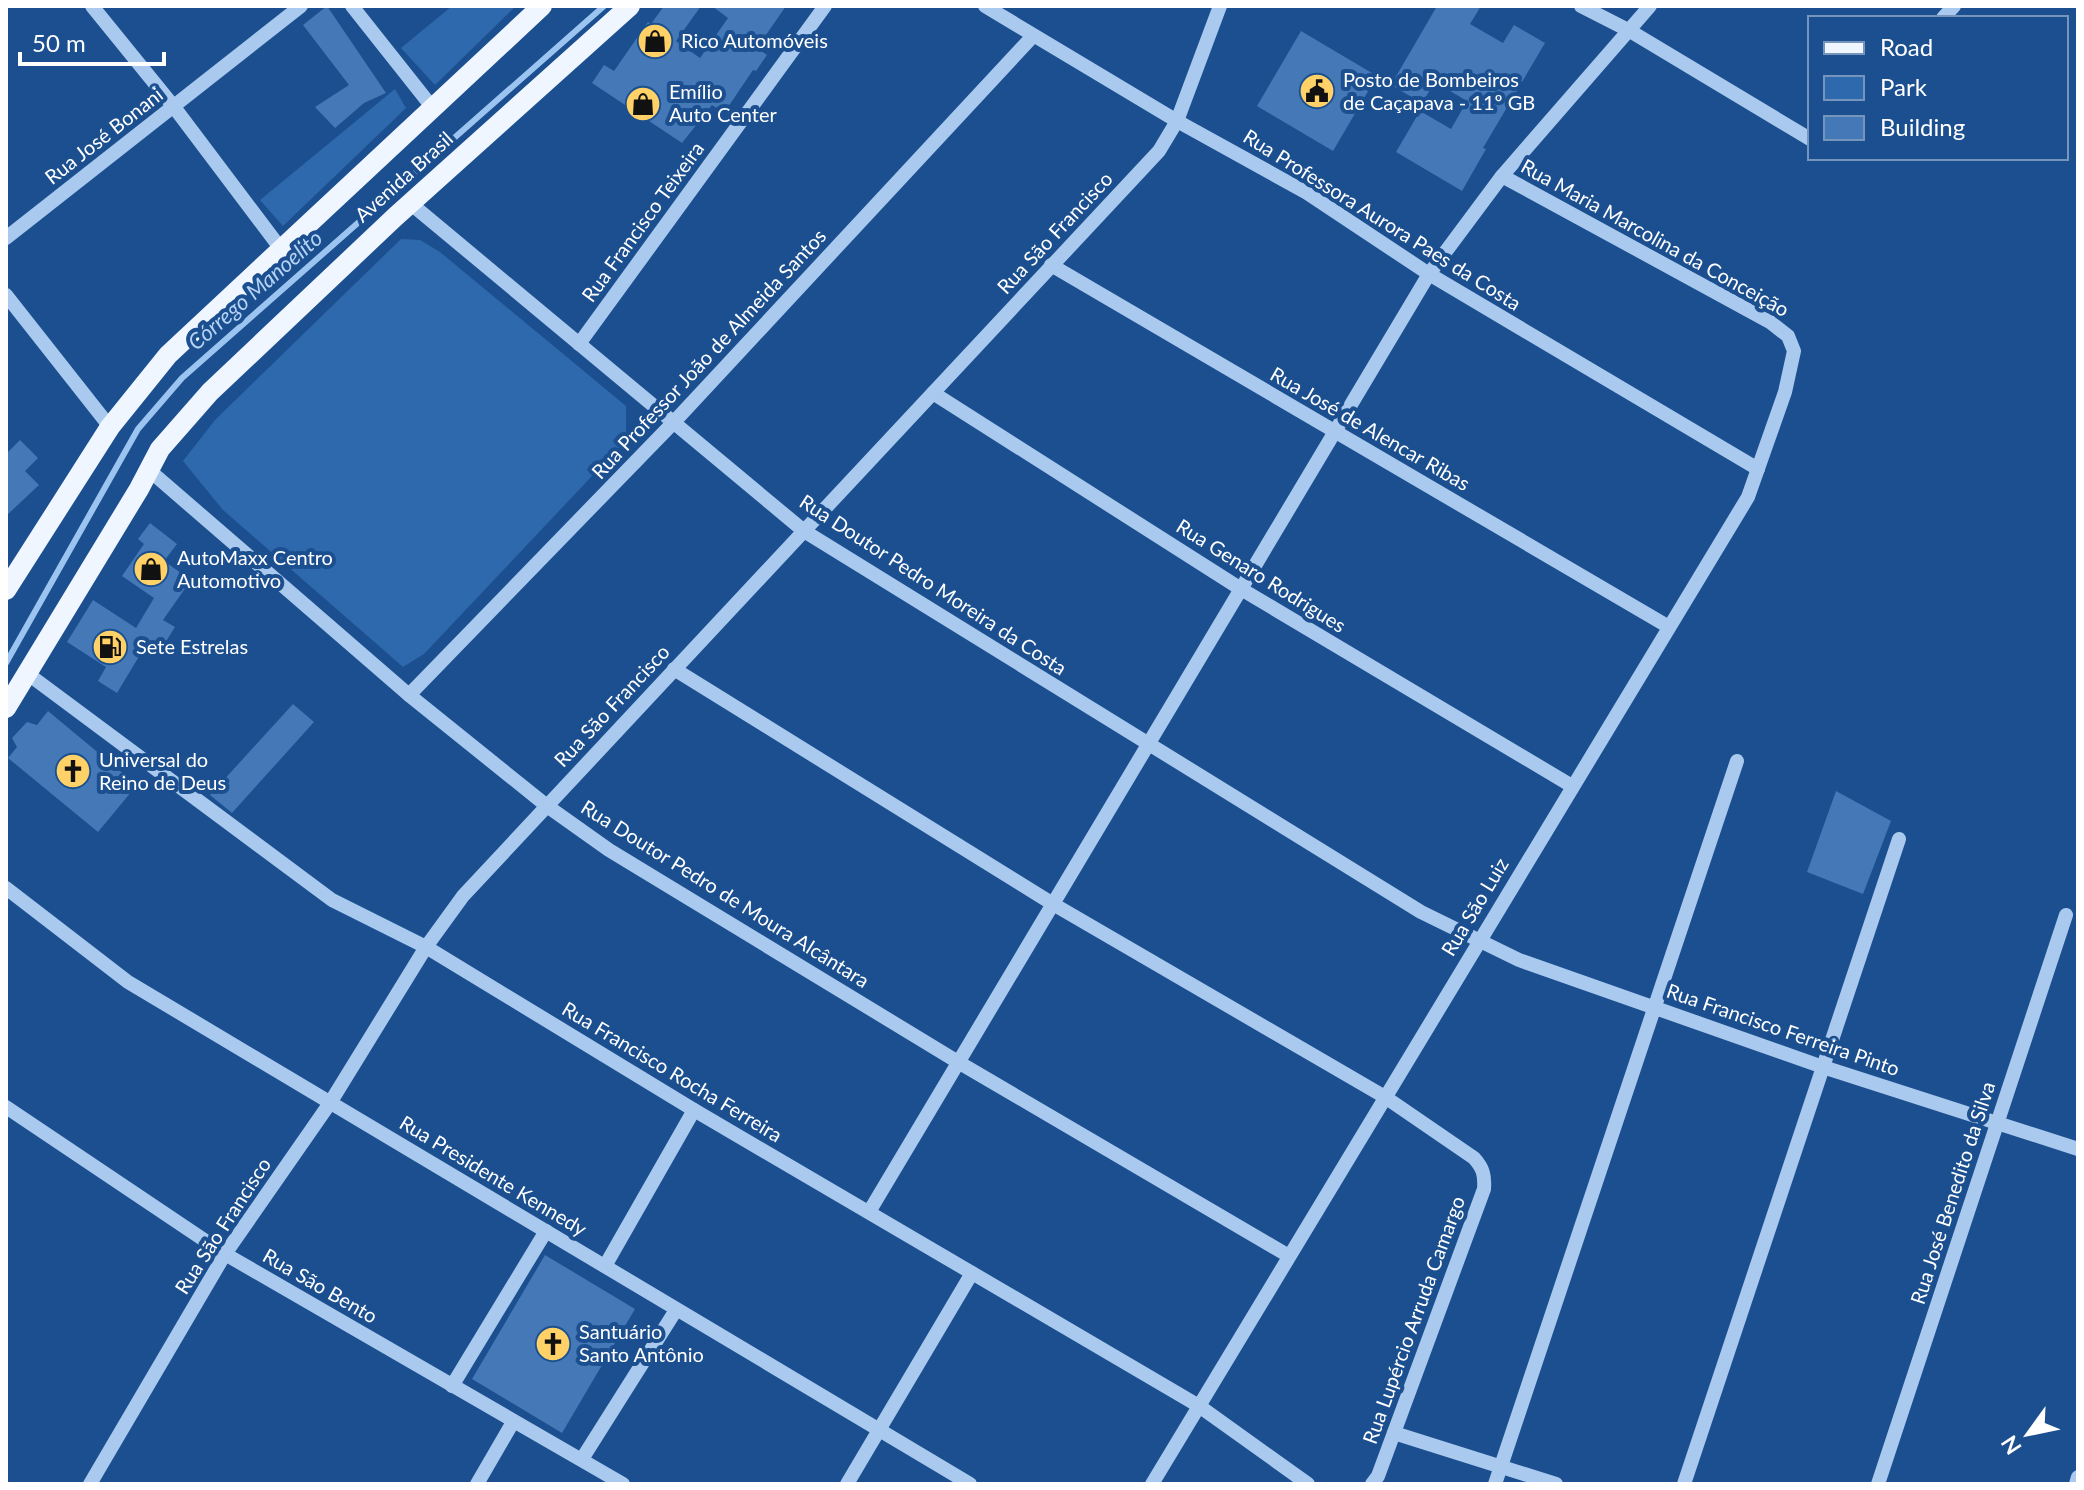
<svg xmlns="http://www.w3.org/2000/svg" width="2084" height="1490" viewBox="0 0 2084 1490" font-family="Lato,sans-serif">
<rect width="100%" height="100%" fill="#1b4f8f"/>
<!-- green -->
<g fill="#2e69ad">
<polygon points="452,6 516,6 435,85 401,48"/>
<polygon points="395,89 406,108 283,226 260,200"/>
<polygon points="401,239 420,240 440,252 626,406 626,440 424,654 403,667 223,510 183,461 215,420"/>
</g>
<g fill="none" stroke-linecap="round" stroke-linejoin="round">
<!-- stream -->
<polyline stroke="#9cc4f0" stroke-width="6" points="6,663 138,429 182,378 604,6"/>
</g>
<!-- building -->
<g fill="#4478b7">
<polygon points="327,6 386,93 364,103 335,128 315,107 349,85 303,25"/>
<polygon points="664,6 701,6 676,41 700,58 728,18 712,6 786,6 757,48 767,55 756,71 753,70 724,113 712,105 682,143 592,83 604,65 614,71 648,22 651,24"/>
<polygon points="1437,6 1481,6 1470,24 1503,43 1514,25 1545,43 1483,148 1486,149 1462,191 1396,152 1420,111 1451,129 1467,101 1435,82 1422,103 1391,85"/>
<polygon points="1301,31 1377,76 1333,151 1257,106"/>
<polygon points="20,440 38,458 25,471 39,485 6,516 6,454"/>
<polygon points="150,523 177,544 164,561 191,580 163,620 175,627 160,651 147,643 117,693 98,681 106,667 67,642 93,600 136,628 154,598 122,576 144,544 138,539"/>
<polygon points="293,704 314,722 232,813 210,795"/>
<polygon points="48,711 137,785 98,832 8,758 17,747 12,738 27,722 37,725"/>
<polygon points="1836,791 1891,821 1863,894 1807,872"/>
<polygon points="545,1255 635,1309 562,1433 472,1379"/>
</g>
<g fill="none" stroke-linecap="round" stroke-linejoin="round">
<!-- minor -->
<g stroke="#a9c9ee" stroke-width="14">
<polyline points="92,6 174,107 281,249"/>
<polyline points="352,6 432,107"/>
<polyline points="985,6 1177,121 1307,193 1429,274 1758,469"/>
<polyline points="1581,6 1630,31 1810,139"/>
<polyline points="1943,18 1954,6"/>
<polyline points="410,203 804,531 1421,912 1519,960 1823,1067 2078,1149"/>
<polyline points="6,238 301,6"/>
<polyline points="1051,265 1669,627"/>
<polyline points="6,295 110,427"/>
<polyline points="579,344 825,6"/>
<polyline points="933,393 1241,589 1572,786"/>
<polyline points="149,470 409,695 547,806 609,850 958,1062 1289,1256"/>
<path d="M674,669L1053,904L1385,1097L1474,1158C1483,1168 1485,1175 1484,1189L1378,1476L1372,1484"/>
<polyline points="28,674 332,900 426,947 694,1110 1199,1406 1308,1484"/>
<polyline points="409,695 674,422 1033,36"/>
<polyline points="6,888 128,982 970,1484"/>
<polyline points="6,1107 225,1254 623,1484"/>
<polyline points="869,1212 1429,274 1502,176 1650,6"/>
<polyline points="605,1266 694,1110"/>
<polyline points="452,1386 546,1231"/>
<polyline points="1394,1433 1556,1484"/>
<polyline points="582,1459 676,1310"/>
<polyline points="90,1484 225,1254 330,1103 426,947 463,896 1159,151 1177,121 1220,6"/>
<polyline points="477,1484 513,1422"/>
<polyline points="847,1484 972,1273"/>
<polyline points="1152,1484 1748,497 1785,392 1794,351 1788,336 1770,322 1502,176"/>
<polyline points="1495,1484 1737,761"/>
<polyline points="1684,1484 1899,839"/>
<polyline points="1878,1484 2066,915"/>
<polyline points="2076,1484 2078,1477"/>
</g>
<!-- major -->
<g stroke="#f0f6ff" stroke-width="20">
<polyline points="6,590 110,427 168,355 542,6"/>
<polyline points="6,708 139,489 160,449 210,392 395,217 630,6"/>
</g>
</g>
<!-- icons -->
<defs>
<symbol id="shop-disc" viewBox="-11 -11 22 22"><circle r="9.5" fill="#ffd166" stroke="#1b4f8f"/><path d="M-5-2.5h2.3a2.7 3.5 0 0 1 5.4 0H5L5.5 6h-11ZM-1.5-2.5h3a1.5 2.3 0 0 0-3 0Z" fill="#111"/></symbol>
<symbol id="civic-disc" viewBox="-11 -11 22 22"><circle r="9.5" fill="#ffd166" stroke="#1b4f8f"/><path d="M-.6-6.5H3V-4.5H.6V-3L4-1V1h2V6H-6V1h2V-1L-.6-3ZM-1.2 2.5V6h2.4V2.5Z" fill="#111"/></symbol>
<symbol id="fuel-disc" viewBox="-11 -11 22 22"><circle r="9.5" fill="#ffd166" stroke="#1b4f8f"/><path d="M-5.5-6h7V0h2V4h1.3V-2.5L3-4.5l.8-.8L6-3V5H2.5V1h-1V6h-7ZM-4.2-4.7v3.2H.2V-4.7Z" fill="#111"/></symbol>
<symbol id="church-disc" viewBox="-11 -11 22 22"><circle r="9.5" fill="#ffd166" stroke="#1b4f8f"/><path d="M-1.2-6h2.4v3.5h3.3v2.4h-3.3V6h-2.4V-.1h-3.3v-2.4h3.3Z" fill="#111"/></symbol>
</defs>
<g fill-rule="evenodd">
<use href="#shop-disc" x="635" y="21" width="40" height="40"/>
<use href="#civic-disc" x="1297" y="71" width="40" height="40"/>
<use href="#shop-disc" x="623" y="84" width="40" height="40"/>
<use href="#shop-disc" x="131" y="549" width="40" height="40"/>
<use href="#fuel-disc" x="90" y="627" width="40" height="40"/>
<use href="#church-disc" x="53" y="751" width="40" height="40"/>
<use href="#church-disc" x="533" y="1324" width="40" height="40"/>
</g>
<g text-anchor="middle" stroke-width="8" stroke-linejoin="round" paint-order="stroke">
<!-- poi labels -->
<g font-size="20" fill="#fff" stroke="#1b4f8f" text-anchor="start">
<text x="681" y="48">Rico Automóveis</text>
<text x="1343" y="87">Posto de Bombeiros<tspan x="1343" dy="23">de Caçapava - 11º GB</tspan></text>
<text x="669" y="99">Emílio<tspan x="669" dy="23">Auto Center</tspan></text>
<text x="177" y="565">AutoMaxx Centro<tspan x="177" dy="23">Automotivo</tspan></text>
<text x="136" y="654">Sete Estrelas</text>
<text x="99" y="767">Universal do<tspan x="99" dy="23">Reino de Deus</tspan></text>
<text x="579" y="1339">Santuário<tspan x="579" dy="23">Santo Antônio</tspan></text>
</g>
<!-- street labels -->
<g font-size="20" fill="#fff" stroke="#1b4f8f">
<text transform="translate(104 136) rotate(-38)" y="7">Rua José Bonani</text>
<text transform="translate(404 177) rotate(-42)" y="7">Avenida Brasil</text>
<text transform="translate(1382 220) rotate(32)" y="7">Rua Professora Aurora Paes da Costa</text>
<text transform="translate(643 222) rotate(-54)" y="7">Rua Francisco Teixeira</text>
<text transform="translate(1055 233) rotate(-47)" y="7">Rua São Francisco</text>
<text transform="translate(1655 238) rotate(29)" y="7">Rua Maria Marcolina da Conceição</text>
<text transform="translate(709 354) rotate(-47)" y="7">Rua Professor João de Almeida Santos</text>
<text transform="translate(1370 429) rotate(30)" y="7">Rua José de Alencar Ribas</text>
<text transform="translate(1261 576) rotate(32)" y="7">Rua Genaro Rodrigues</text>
<text transform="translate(933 585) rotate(33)" y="7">Rua Doutor Pedro Moreira da Costa</text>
<text transform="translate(612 706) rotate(-47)" y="7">Rua São Francisco</text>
<text transform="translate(725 894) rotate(32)" y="7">Rua Doutor Pedro de Moura Alcântara</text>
<text transform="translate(1475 907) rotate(-59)" y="7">Rua São Luiz</text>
<text transform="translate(1783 1030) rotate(19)" y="7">Rua Francisco Ferreira Pinto</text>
<text transform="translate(672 1072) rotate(31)" y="7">Rua Francisco Rocha Ferreira</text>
<text transform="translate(493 1176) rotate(31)" y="7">Rua Presidente Kennedy</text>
<text transform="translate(1953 1193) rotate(-72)" y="7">Rua José Benedito da Silva</text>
<text transform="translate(223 1226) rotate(-57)" y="7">Rua São Francisco</text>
<text transform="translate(320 1286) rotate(30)" y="7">Rua São Bento</text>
<text transform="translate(1414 1320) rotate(-70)" y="7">Rua Lupércio Arruda Camargo</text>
</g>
<!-- water labels -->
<g font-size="22" font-style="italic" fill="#b5d3f5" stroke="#1b4f8f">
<text transform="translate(255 290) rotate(-41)" y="8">Córrego Manoelito</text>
</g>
</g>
<!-- border -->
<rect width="2084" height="1490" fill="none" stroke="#ffffff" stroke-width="16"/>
<!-- legend -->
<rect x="1808" y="16" width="260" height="144" fill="#1b4f8f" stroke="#7695bc" stroke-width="2"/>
<rect x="1824" y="42" width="40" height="12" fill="#f0f6ff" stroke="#7695bc" stroke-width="2"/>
<text x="1880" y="56" font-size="24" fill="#ffffff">Road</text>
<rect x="1824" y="76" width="40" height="24" fill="#2e69ad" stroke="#7695bc" stroke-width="2"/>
<text x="1880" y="96" font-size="24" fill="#ffffff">Park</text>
<rect x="1824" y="116" width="40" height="24" fill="#4478b7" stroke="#7695bc" stroke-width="2"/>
<text x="1880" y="136" font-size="24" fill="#ffffff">Building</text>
<!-- north arrow -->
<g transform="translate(2028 1434) rotate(237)" stroke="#1b4f8f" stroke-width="6" paint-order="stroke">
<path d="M0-6L14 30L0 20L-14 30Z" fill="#ffffff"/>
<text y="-12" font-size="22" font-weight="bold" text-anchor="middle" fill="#ffffff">N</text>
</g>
<!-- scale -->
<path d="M20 52v12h144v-12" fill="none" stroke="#ffffff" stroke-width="4"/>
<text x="32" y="52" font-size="24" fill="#ffffff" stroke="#1b4f8f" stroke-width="6" paint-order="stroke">50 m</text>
</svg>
